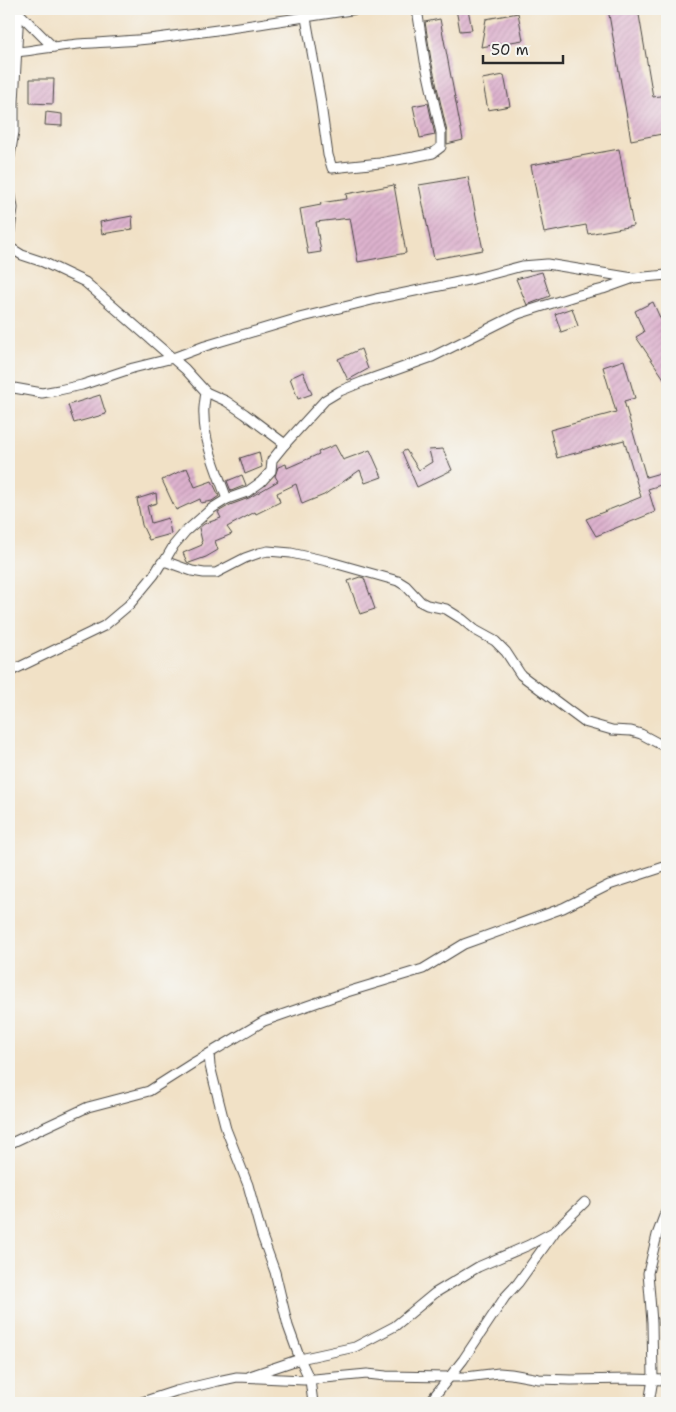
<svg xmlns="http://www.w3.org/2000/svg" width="676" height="1412" viewBox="0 0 676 1412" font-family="'Shantell Sans',sans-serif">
<defs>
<pattern id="building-hatch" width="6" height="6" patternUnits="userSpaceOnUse" patternTransform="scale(1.25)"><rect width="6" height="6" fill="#ddb2ce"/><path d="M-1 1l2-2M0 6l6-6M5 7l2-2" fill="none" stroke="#be99b1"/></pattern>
</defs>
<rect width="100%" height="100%" fill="#f6f6f2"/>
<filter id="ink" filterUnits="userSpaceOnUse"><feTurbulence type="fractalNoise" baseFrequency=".02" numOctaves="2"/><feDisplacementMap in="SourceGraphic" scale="10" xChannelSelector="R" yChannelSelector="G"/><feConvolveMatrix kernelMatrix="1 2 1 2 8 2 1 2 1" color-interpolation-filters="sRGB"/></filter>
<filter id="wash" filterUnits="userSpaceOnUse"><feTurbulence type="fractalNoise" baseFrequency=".0096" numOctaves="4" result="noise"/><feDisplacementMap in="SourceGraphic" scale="20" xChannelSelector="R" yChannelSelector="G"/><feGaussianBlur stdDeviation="1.12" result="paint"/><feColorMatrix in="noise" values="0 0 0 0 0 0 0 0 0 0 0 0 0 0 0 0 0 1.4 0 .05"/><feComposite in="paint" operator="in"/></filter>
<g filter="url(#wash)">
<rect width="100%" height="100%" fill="#f1e1c6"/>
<g id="blocks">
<!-- building -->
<g fill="url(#building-hatch)">
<polygon points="456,9 468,9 472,30 460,31"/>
<polygon points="608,9 638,9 653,97 667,95 667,133 631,140"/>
<polygon points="518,13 523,40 481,47 486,19"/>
<polygon points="440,19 463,140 447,144 447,132 431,60 425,22"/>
<polygon points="504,75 510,106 488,110 482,79"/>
<polygon points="30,79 54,79 53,104 30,103"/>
<polygon points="428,103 435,135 420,138 413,106"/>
<polygon points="46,112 62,114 62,126 45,125"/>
<polygon points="619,149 633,226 588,234 586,225 544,233 531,165"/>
<polygon points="468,177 483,250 434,259 419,185"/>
<polygon points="394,185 406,253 358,262 350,218 316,222 321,252 308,254 300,209 321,205 320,203 347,199 346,194"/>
<polygon points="132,216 133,229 102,234 100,222"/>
<polygon points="542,272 550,296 527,305 516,279"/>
<polygon points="653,302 661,320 667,316 667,383 636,337 644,332 635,311"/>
<polygon points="572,308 578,326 561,332 555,314"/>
<polygon points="361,349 368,369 348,380 338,359"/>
<polygon points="624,360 635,398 624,401 646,477 667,471 667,483 648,489 655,512 596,536 586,519 641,497 624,440 557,458 550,430 616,412 603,367"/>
<polygon points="303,372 312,394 298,399 290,378"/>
<polygon points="100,395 106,414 74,423 68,405"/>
<polygon points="335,445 343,460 370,450 382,477 365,483 360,470 324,495 302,504 296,484 277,493 280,502 256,514 255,512 227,527 232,534 215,541 218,550 206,557 189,563 187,562 183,553 202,545 201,542 202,541 199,528 204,524 221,518 218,512 230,505 249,498 278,481 275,476 278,467 286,464 287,468 319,454 318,452"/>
<polygon points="443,449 452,470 417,487 402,452 406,450 419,470 432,462 429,450"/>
<polygon points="259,452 262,467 245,474 240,458"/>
<polygon points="187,468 195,487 212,481 219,496 212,501 201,503 200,499 176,510 162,480"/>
<polygon points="242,475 246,485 231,491 227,481"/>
<polygon points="156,493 157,503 147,506 151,523 168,518 171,534 149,540 142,525 137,499"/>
<polygon points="360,577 364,578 375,609 360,614 348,581"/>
</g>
</g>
</g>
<g filter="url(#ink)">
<use href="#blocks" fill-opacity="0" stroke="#494642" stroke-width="1"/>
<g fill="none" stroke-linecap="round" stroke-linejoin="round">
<defs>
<g id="minor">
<polyline points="19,13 53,47"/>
<polyline points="306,18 320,97 328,155 332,168 380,163 414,157 433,153 441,147 441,133 425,61 417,9"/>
<path d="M17,52C37,50 57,46 78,44C107,42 136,41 165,37C229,29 293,19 357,9"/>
<polyline points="9,161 14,132 14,102 19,9"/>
<polyline points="9,185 13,208 9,237"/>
<polyline points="9,247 22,255 43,262 85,282 185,369 206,392 226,401 245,414 285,444"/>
<polyline points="9,385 14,388 42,393 59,390 82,385 133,368 173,358 205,346 299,318 376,299 473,279 522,266 547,264 633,278 667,275"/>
<path d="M206,392C205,400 203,408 204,416C204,443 218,474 227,499"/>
<polyline points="164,562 174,545 185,532 211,509 227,499 247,492 261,482 271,471 272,460 285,444 325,400 340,391 362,382 432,357 518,314 575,296 603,289 631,279"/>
<polyline points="9,672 104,626 130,604 154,575 162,562 167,562 192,571 204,573 216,573 245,558 259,553 268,551 291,553 327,561 398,581 406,586 421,602 427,605 446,609 462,619 475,630 495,641 506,652 521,675 584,722 612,730 631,731 641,734 667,748"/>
<polyline points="209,1054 210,1066 226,1129 248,1185 262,1236 275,1272 288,1326 300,1359 355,1347 395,1326 435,1293 478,1267 529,1245 555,1231 585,1202"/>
<polyline points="9,1144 88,1107 149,1091 193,1063 264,1021 347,992 423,969 464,944 563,908 609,885 667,866"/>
<polyline points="250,1376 300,1359 310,1380 313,1403"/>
<polyline points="139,1403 176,1391 218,1381 237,1377 304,1380 367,1374 386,1376 448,1377 466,1377 499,1373 511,1374 539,1379 571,1380 631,1379 667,1380"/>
<polyline points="429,1403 463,1360 505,1297 518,1283 554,1233"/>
<polyline points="649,1403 653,1379 652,1322 648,1273 657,1235 667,1208"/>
</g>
</defs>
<!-- minor casing -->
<use href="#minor" stroke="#494642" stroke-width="11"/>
<!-- minor -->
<use href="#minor" stroke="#fff" stroke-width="9"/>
</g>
</g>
<!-- margin -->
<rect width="676" height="1412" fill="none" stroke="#f6f6f2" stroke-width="30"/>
<!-- scale -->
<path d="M483 55v8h80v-8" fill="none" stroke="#2b2b2b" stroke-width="2.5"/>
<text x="491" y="55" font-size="15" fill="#2b2b2b" stroke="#f6f6f2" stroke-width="4" paint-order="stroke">50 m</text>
</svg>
